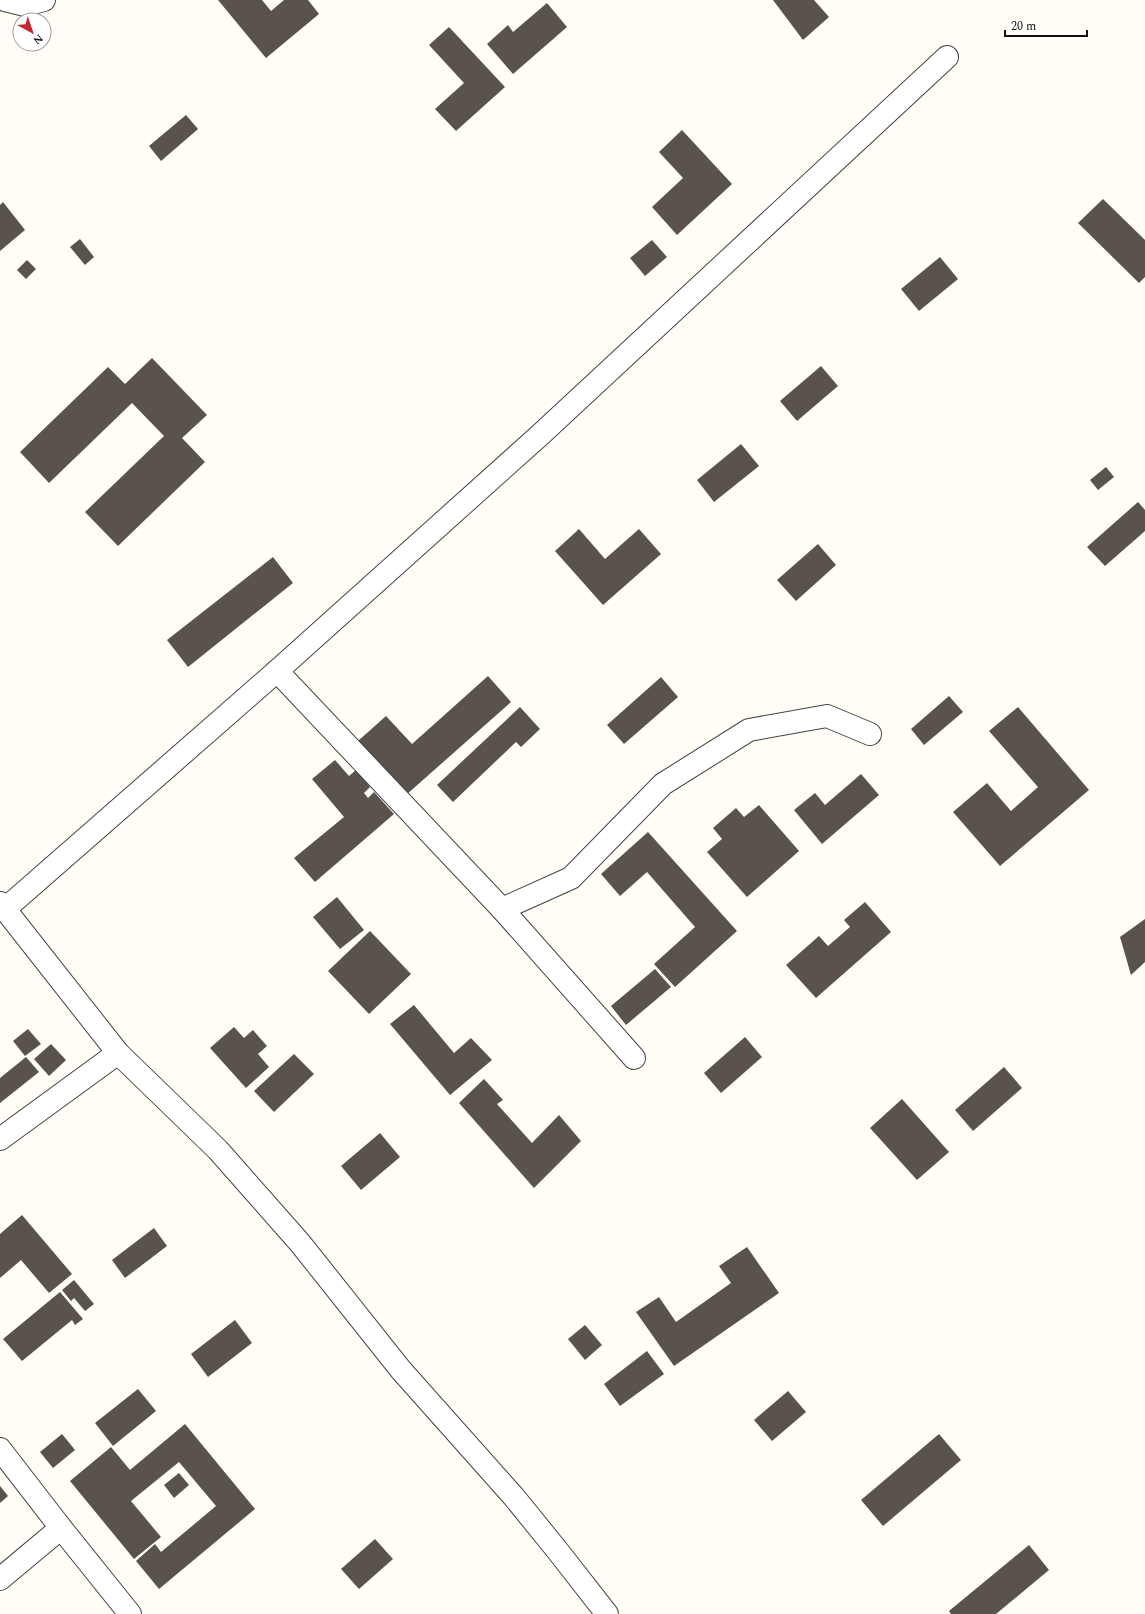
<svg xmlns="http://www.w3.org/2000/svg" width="1145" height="1614" viewBox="0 0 1145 1614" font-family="Spectral,serif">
<rect width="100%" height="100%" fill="#fffdf5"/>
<!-- building -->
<g fill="#5a524d">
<polygon points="218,0 262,0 271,11 284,0 308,0 319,14 266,58"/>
<polygon points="773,0 814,0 829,17 803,40"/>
<polygon points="547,3 567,27 513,74 487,44 508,25 513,32"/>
<polygon points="449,27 505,87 456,131 435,109 464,83 429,45"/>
<polygon points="186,115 198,129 161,161 149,146"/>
<polygon points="682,130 732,184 677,235 652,207 683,178 659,152"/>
<polygon points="1103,199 1145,240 1145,277 1139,283 1078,223"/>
<polygon points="3,202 25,230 0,251 0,205"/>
<polygon points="80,239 94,257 85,265 70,247"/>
<polygon points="652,240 667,257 645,276 630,258"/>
<polygon points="940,257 958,279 919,311 901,289"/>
<polygon points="27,260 36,269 26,279 17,270"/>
<polygon points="152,358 207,415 182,438 205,462 118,546 85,512 164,436 132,403 49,483 20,452 108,367 125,384"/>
<polygon points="821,366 838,386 797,421 780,401"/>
<polygon points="741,444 759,466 714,502 697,480"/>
<polygon points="1106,467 1114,477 1098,490 1090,480"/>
<polygon points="1138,502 1145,510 1145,531 1105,566 1087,547"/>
<polygon points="579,529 605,559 639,529 661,554 603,605 555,551"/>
<polygon points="818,544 836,565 796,601 777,580"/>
<polygon points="273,557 293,583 188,667 167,640"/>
<polygon points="488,676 511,702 406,795 358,741 386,716 412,744"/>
<polygon points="661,677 678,697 624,744 607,725"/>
<polygon points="949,696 963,712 924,745 911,729"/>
<polygon points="520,707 540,729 521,747 516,742 453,802 437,785"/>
<polygon points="1018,707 1089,790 1000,866 953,812 987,783 1011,811 1038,787 989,731"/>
<polygon points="335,760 349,776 356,770 370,787 364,793 368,798 374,792 394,814 315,882 294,858 344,817 312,779"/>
<polygon points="861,774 879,795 822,844 794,810 815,793 825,805"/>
<polygon points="759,805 799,851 747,897 707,852 722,839 713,828 736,808 744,817"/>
<polygon points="648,832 737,931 675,987 654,964 695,927 647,872 620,896 601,874"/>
<polygon points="337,897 364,930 340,949 313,917"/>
<polygon points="865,902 891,932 816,998 786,965 819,936 828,946 850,927 844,920"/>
<polygon points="1145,919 1145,962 1131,975 1120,937"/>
<polygon points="370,931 411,974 369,1014 328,971"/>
<polygon points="655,969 671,987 626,1025 611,1006"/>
<polygon points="414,1005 454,1053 471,1038 492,1060 450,1095 390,1024"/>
<polygon points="234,1027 244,1038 253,1030 267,1046 258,1054 269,1067 246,1088 210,1048"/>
<polygon points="28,1029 41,1044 25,1056 13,1041"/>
<polygon points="745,1037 762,1057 721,1093 704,1073"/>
<polygon points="51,1044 66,1060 49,1076 34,1059"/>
<polygon points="294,1054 314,1074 274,1112 254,1091"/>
<polygon points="26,1057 39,1072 0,1103 0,1078"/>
<polygon points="1004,1067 1022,1088 973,1131 955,1110"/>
<polygon points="484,1079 503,1100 497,1104 532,1143 559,1115 581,1141 534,1188 459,1103"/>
<polygon points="902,1099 949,1152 917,1180 870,1128"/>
<polygon points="380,1133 400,1157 361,1190 341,1166"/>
<polygon points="22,1215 72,1274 49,1293 21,1260 0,1278 0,1234"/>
<polygon points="154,1228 167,1246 125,1278 112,1260"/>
<polygon points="747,1247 779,1293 674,1366 636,1312 659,1297 676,1322 731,1283 719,1266"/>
<polygon points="74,1280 94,1304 85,1311 74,1298 71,1301 62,1290"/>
<polygon points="60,1292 83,1319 75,1325 72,1320 22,1361 3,1339"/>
<polygon points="235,1320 252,1343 208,1377 191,1354"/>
<polygon points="585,1325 602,1345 585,1360 568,1339"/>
<polygon points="647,1351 664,1374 620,1406 604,1384"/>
<polygon points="138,1389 156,1411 113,1446 95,1423"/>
<polygon points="788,1391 806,1412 772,1441 754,1420"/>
<polygon points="185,1424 255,1509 159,1589 136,1561 155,1544 161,1552 216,1506 179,1462 131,1501 161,1537 134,1559 70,1481 111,1447 130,1470"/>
<polygon points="62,1434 75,1450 53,1468 40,1452"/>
<polygon points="939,1434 961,1460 883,1526 861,1500"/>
<polygon points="179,1473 189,1485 174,1498 164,1485"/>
<polygon points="0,1486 8,1496 0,1503"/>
<polygon points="375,1539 393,1559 359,1589 341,1569"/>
<polygon points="1029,1545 1049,1570 996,1614 951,1614 949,1611"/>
</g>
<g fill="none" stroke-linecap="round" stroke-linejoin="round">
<defs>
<g id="minor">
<polyline points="5,0 25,5 44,0"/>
<polyline points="277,671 502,909 634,1058"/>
<polyline points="0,903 118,1053 218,1150 300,1243 401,1370 514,1497 557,1550 607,1614"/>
<polyline points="5,909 277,671 540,435 947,57"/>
<polyline points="502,909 571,878 663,784 749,730 827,716 870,734"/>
<polyline points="0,1139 118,1053"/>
<polyline points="0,1449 61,1528 130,1614"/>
<polyline points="0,1579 61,1528"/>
</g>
</defs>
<!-- minor casing -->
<use href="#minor" stroke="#444" stroke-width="24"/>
<!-- minor -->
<use href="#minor" stroke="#fff" stroke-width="22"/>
</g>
<!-- north arrow -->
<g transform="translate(32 32) rotate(140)"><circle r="19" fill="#ffffff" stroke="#a0a0a0"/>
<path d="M0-3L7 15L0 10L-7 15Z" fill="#c4262e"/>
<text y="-6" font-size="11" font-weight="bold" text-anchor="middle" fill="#111111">N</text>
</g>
<!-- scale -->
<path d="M1005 30v6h82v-6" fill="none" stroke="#111111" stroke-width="2"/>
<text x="1011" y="30" font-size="12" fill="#111111" stroke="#ffffff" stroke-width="3" paint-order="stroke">20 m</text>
</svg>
